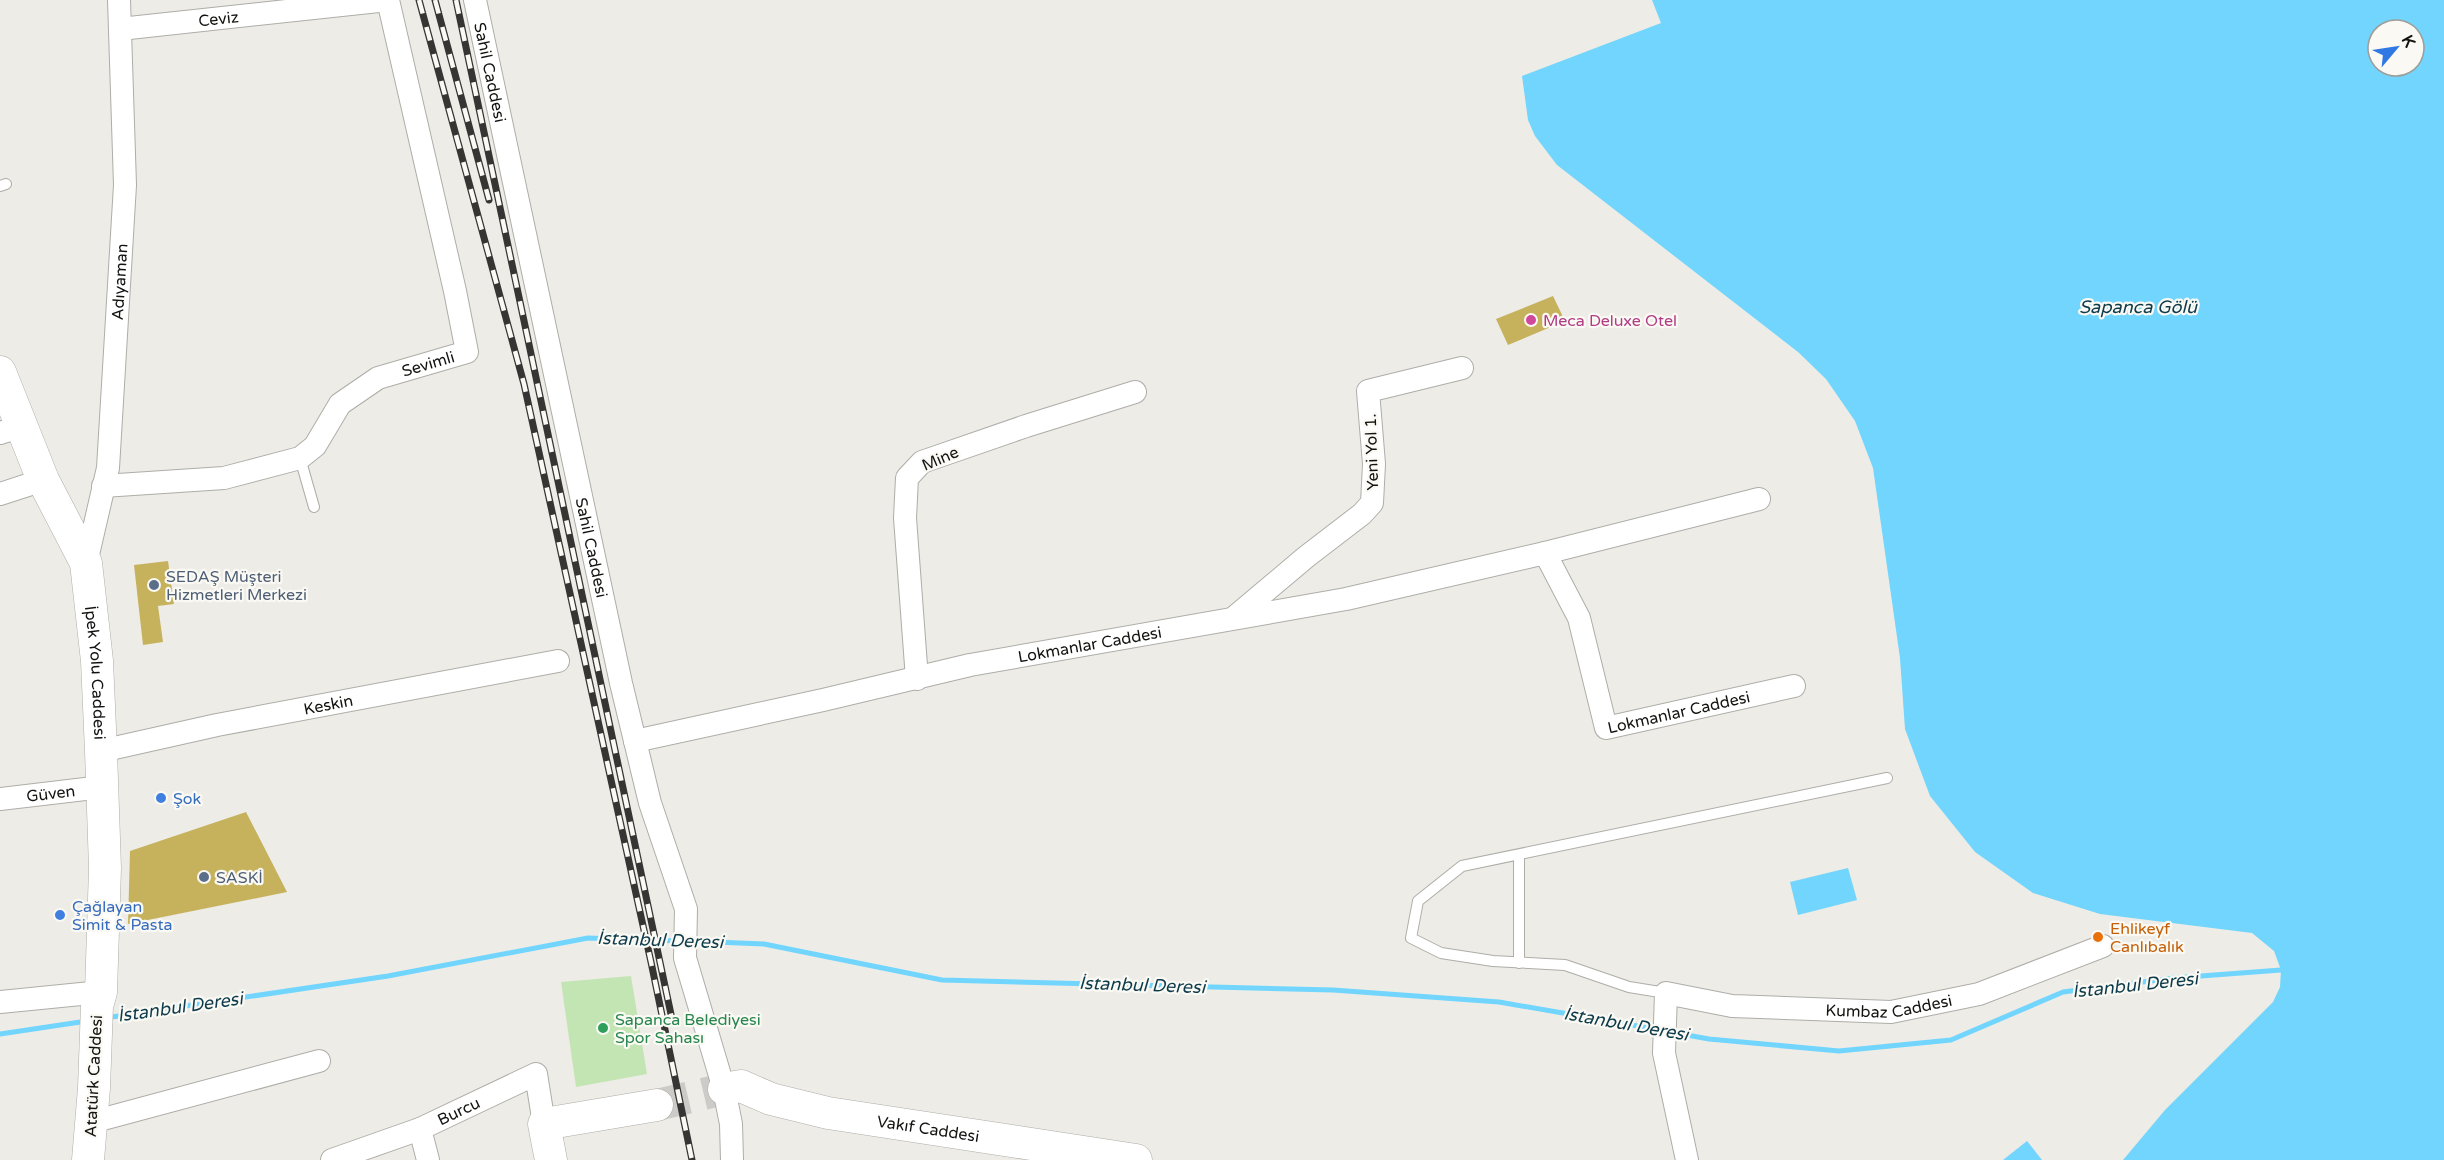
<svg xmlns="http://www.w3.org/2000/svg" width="2444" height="1160" viewBox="0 0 2444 1160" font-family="'Varela Round',sans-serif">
<rect width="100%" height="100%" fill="#edece7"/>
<!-- green -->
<polygon fill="#c3e5b3" points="631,976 647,1074 576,1087 561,982"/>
<!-- water -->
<g fill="#71d5fd" fill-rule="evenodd">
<path d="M1652,0H2444V1160H2123L2165,1110L2273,1002L2280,987L2281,970L2274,951L2252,933L2100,914L2033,893L1975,852L1930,796L1905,729L1900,658L1873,468L1855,421L1826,379L1798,352L1557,165L1535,136L1528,120L1522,76L1661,23ZM2378,30H2414V66H2378Z"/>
<polygon points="1848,868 1857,900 1798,915 1790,882"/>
<polygon points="2027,1141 2042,1160 2003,1160"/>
</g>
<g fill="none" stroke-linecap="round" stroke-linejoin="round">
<!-- stream -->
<g stroke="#71d5fd" stroke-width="5">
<polyline points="690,941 764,944 942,980 1333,990 1499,1002 1661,1030"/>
<polyline points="105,1018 388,976 588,938 680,941"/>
<polyline points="1670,1032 1709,1039 1839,1051 1951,1040 2063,992 2174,978 2281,970"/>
<polyline points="0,1034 87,1021"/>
</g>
</g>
<!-- building -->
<g fill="#c6b25c">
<polygon points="1553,296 1565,321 1508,345 1496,319"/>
<polygon points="168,561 174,604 158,606 163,642 143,645 134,565"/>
<polygon points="246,812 287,892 128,924 130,851"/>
</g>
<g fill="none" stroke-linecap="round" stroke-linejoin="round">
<!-- secondary-tunnel -->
<polyline stroke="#cccbc7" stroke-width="32" stroke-dasharray="32 16" stroke-linecap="butt" points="657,1105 724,1089"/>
<defs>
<g id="lane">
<polyline points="0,186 6,184"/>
<polyline points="300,458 314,507"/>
<polyline points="1519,856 1519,963"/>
<polyline points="1666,993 1629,987 1565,965 1493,961 1441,953 1411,938 1418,901 1462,866 1887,778"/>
</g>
<g id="street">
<path id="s1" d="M475,0L621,683L650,803L686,909L685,958L724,1089L731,1124L732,1160"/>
<path id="s2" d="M120,29L388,0"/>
<polyline points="0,433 21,426"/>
<path id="s3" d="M103,486L224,478L300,458L315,446L340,404L378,378L467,352L455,291L388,0"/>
<polyline points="0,494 43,480"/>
<path id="s4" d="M1545,553L1579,618L1606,728L1794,686"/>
<path id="s5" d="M86,563L108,468L125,185L119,0"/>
<polyline points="1236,616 1306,557 1362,514 1372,503 1374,464 1368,391 1462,368"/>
<polyline points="917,679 905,518 907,478 922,462 1026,426 1135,392"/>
<path id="s6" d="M635,741L823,700L970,665L1346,599L1545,553L1759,499"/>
<path id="s7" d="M101,751L217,725L558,661"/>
<path id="s8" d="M0,799L102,787"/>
<polyline points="0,1002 101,992"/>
<polyline points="92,1122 319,1061"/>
<polyline points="420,1129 428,1160"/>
<path id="s9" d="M332,1160L420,1129L536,1074L544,1124"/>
<path id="s10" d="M1687,1160L1664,1053L1666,993L1732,1006L1891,1012L1979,994L2103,946"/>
</g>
<g id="secondary">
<path id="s11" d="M0,372L43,480L86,563L97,661L101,751L105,868L101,992L97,1006L94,1088L88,1160"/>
<path id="s12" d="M724,1089L741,1086L771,1099L828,1113L1136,1160"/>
<polyline points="551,1160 544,1124 657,1105"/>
</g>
</defs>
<!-- lane casing -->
<use href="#lane" stroke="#aeada8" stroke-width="12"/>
<!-- street casing -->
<use href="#street" stroke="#aeada8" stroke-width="24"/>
<!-- secondary casing -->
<use href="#secondary" stroke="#aeada8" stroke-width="33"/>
<!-- lane -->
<use href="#lane" stroke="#fff" stroke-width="10"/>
<!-- street -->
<use href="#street" stroke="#fff" stroke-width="22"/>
<!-- secondary -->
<use href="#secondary" stroke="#fff" stroke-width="32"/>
<defs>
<g id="rail">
<polyline points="419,0 524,384 651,962 692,1160"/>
<polyline points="435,0 489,200"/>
<polyline points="456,0 672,1019"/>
</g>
</defs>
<!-- rail casing -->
<use href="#rail" stroke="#363533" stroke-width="7"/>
<!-- rail -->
<use href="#rail" stroke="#faf9f4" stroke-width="4.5" stroke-dasharray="14" stroke-linecap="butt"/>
</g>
<!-- markers -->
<circle fill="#d1479c" stroke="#faf9f4" stroke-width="2" cx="1531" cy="320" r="6"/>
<g fill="#5c6f8a" stroke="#faf9f4" stroke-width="2">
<circle cx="154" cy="585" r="6"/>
<circle cx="204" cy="877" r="6"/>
</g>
<g fill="#3f7fe0" stroke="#faf9f4" stroke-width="2">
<circle cx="161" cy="798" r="6"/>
<circle cx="60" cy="915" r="6"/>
</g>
<circle fill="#e8710a" stroke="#faf9f4" stroke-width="2" cx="2098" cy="937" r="6"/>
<circle fill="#2e9e5b" stroke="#faf9f4" stroke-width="2" cx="603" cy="1028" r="6"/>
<g text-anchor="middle" stroke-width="4.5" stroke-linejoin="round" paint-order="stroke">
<!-- street labels -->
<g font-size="16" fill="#121210" stroke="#faf9f4">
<text dy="6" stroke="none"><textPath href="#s2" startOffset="99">Ceviz</textPath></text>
<text dy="6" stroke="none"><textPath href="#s1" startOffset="74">Sahil Caddesi</textPath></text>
<text dy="6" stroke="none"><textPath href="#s5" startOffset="284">Adıyaman</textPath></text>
<text dy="6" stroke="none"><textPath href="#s3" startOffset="366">Sevimli</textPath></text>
<text transform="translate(1371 452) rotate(-92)" y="6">Yeni Yol 1.</text>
<text transform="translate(940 458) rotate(-23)" y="6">Mine</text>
<text dy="6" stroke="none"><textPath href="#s1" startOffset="560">Sahil Caddesi</textPath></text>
<text dy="6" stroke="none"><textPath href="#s6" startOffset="465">Lokmanlar Caddesi</textPath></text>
<text dy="6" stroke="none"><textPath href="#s11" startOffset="320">İpek Yolu Caddesi</textPath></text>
<text dy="6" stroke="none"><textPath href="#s7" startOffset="232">Keskin</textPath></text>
<text dy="6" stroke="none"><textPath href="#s4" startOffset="261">Lokmanlar Caddesi</textPath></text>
<text dy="6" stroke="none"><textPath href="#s8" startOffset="51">Güven</textPath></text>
<text dy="6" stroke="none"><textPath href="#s10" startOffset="394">Kumbaz Caddesi</textPath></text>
<text transform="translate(93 1076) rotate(-87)" y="6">Atatürk Caddesi</text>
<text dy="6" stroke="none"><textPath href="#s9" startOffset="136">Burcu</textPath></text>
<text dy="6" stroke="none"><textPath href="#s12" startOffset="210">Vakıf Caddesi</textPath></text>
</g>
<!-- hotel labels -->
<g font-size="16" fill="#b23c85" stroke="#faf9f4" text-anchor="start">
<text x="1543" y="326">Meca Deluxe Otel</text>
</g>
<!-- service labels -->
<g font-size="16" fill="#4e5e75" stroke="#faf9f4" text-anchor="start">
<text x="166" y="582">SEDAŞ Müşteri<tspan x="166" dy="18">Hizmetleri Merkezi</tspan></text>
<text x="216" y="883">SASKİ</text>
</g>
<!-- shop labels -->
<g font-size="16" fill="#366cbe" stroke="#faf9f4" text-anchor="start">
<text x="173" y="804">Şok</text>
<text x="72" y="912">Çağlayan<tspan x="72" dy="18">Simit &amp; Pasta</tspan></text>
</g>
<!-- food labels -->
<g font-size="16" fill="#c56008" stroke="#faf9f4" text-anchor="start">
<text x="2110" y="934">Ehlikeyf<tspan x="2110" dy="18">Canlıbalık</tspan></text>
</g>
<!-- leisure labels -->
<g font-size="16" fill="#27864d" stroke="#faf9f4" text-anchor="start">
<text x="615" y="1025">Sapanca Belediyesi<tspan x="615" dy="18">Spor Sahası</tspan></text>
</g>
<!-- water labels -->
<g font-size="18" font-style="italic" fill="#0d3b4b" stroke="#faf9f4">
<text x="2138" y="313">Sapanca Gölü</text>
<text transform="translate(660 940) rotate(2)" y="6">İstanbul Deresi</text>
<text transform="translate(1142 985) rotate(2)" y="6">İstanbul Deresi</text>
<text transform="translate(2135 985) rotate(-6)" y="6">İstanbul Deresi</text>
<text transform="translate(180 1007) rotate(-8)" y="6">İstanbul Deresi</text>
<text transform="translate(1626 1024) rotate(10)" y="6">İstanbul Deresi</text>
</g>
</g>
<!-- north arrow -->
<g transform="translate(2396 48) rotate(61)"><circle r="28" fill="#faf9f4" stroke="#9d9d99" stroke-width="1.5"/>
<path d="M0-4.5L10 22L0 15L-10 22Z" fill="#3078e4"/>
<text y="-9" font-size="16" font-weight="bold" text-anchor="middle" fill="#121210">K</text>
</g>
</svg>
